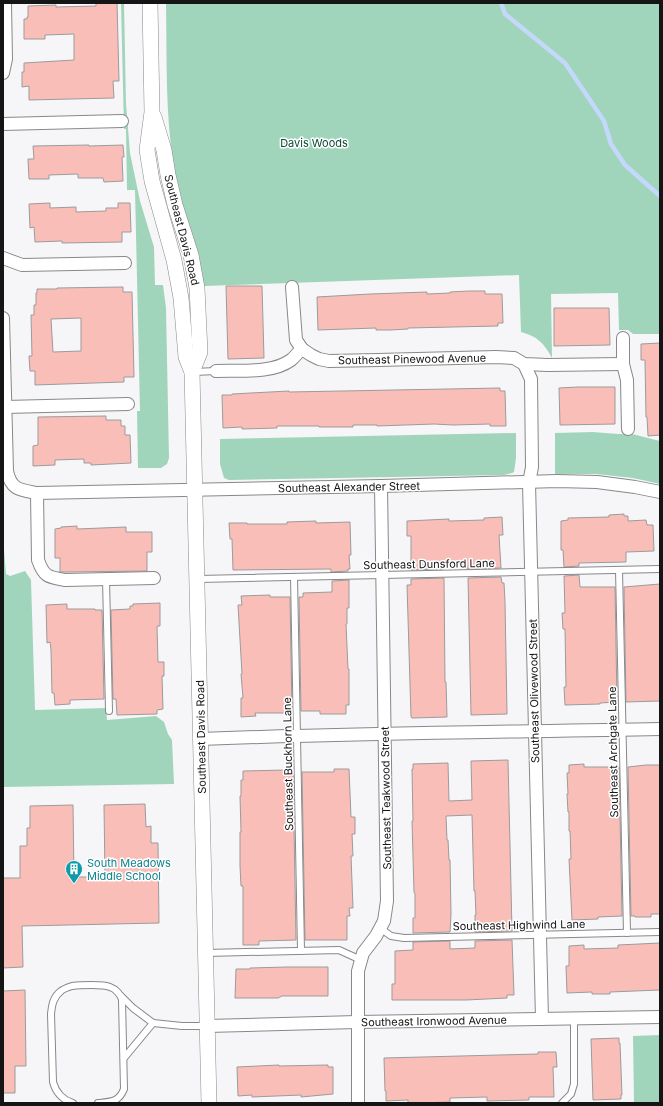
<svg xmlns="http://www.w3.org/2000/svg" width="663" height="1106" viewBox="0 0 663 1106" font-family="Inter,sans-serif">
<rect width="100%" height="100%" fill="#f6f6f8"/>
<!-- green -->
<g fill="#a0d5bc">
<polygon points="121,3 124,3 126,104 128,128 130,153 140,201 154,247 155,285 163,285 166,308 169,458 167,464 161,468 138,468 137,411 140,411 135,190 127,190 126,129 124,129"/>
<path d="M166,3H660V334H633L628,330H619L618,293L551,294L552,358C544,343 537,336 521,332L519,275L204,286C198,245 181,208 174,168C165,114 167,58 166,3Z"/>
<polygon points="593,432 618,434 632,434 660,441 660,484 633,478 596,474 555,474 555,433"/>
<polygon points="516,433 516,458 514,472 512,473 504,475 229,480 224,478 220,464 220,439"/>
<polygon points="3,537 6,574 10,576 25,571 31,580 35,710 106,708 107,720 156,716 164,722 168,734 172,740 174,784 3,787"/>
<polygon points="660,1035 660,1103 634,1103 633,1036"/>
</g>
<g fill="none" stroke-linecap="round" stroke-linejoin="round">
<!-- stream -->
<polyline stroke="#c3d8fa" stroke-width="4.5" points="501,3 505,14 565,63 604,121 611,144 625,165 660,196"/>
</g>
<!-- building -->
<g fill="#fabeb9" stroke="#9d9b9b" fill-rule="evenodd">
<polygon points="96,3 117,3 119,81 113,81 114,98 29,100 29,86 22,87 22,72 24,72 24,63 74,60 74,34 45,35 45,39 24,39 24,19 27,19 27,17 28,17 28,6 56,5 56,7 96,6"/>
<polygon points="89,145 89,146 123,145 124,157 122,157 123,181 104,182 103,178 78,178 78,174 49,175 49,179 29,179 28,159 34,159 33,146"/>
<polygon points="50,203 50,208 76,207 76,212 106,211 106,208 118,208 118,203 130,203 131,232 122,232 122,242 62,243 62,241 35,242 34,227 30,228 29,204"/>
<polygon points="226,286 262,286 264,358 228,359"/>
<path d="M123,287V292H132L134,377H124V382L35,385V371H30L29,356H32L31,315H34V305H36V293H37V289H57V288ZM81,318V351L53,352L51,319Z"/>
<polygon points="469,291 485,291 485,294 502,294 503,323 498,323 498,326 408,328 408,329 390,330 376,330 376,328 318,330 317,297 370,294 427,292 427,294 450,293 450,292"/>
<polygon points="554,308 609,308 610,345 554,346"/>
<polygon points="660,343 660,435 648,436 647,417 646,417 645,360 641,360 641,344"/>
<polygon points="578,387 615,387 615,424 560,425 559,388"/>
<polygon points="500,388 500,391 505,391 506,426 490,426 490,424 453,425 434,424 377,426 377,425 353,425 353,427 319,427 319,426 277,426 277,428 242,429 242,427 223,428 222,395 232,395 232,394 289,391 289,392"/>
<polygon points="106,416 106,420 121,420 121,426 125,426 125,435 130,435 131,463 91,465 91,463 84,463 84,459 55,460 55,465 33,466 33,446 38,445 38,417"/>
<polygon points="624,514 624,516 628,516 628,521 646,520 647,525 653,525 654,551 626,552 626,562 579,563 579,566 564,567 563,550 561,550 561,521 568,520 568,518 609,517 609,515"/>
<polygon points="502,517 503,535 499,535 501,568 467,569 467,566 443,567 443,569 411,570 411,536 407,536 407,521 449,519 449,521 484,520 484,518"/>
<polygon points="316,521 316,523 350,522 351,555 349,555 350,569 348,569 348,571 331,572 331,569 233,570 232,539 230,539 229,523 247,523 247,524 287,524 287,522"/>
<polygon points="77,526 77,529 126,527 126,532 152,532 152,552 147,552 147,571 66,572 60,572 60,558 55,558 55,529 61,528 61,527"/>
<polygon points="579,575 580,587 615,587 617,702 600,703 600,704 565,705 564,687 566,687 565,629 563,629 562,613 565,613 564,576"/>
<polygon points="501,577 502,583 504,583 505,602 507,714 471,715 468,578"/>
<polygon points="444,578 445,682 446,682 447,717 412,718 411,717 407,585 411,585 411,579"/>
<polygon points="349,580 349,608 347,608 347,624 346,624 348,669 349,669 349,705 346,705 346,714 320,714 320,711 301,711 299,597 303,597 303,593 332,592 332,581"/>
<polygon points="660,584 660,701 626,702 624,587"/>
<polygon points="270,595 270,597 290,597 292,711 287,711 287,713 255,713 256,716 241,717 241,698 243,698 241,674 242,674 238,605 242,605 241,596"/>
<polygon points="160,603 160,626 157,626 158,662 164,662 164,676 162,676 163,709 157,710 157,714 117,715 116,699 113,699 111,610 130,609 130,606 133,606 133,604"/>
<polygon points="67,604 67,609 95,609 95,610 102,610 104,699 70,700 70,704 55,705 54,693 52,693 51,650 50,642 47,643 46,605"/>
<polygon points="508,760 512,931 475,932 475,915 476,915 475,891 474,891 472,815 446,816 447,840 448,840 449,860 450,860 451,914 450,932 413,933 413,918 415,918 415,894 414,892 412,821 413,821 412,769 413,769 413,764 448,763 449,801 472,800 471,761"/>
<polygon points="584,764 584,767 619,767 622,916 598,917 598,919 572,920 569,859 571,859 570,831 569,831 569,812 568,812 567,794 568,794 567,773 569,773 569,765"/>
<polygon points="646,765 660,765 660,914 651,914 651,917 635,917 635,916 631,916 628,767"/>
<polygon points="334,769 349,769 351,817 355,817 355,834 352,834 353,856 351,856 353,908 349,908 350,916 347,916 347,940 305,940 302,772 334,772"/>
<polygon points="286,770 286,772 293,772 296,940 259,941 259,945 243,945 243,886 241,886 240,866 240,832 241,832 240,796 241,796 241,780 243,780 243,771"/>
<polygon points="145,804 146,827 151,826 151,843 158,843 159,923 22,926 23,967 3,968 3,878 20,878 20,846 27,846 27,828 30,828 30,806 73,805 74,877 105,877 104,805"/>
<polygon points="512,940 514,995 507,995 507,998 466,1000 392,1000 392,984 395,984 395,951 413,950 413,942 450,941 450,949 475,948 475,941"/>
<polygon points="660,943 660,990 610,992 610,994 592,994 592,992 567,993 566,966 569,966 569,946 584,945 584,949 618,948 618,945"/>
<polygon points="287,967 328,967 328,996 282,996 278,998 235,998 236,969 250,969 250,968"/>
<polygon points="25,990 26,1066 15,1066 15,1093 3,1093 3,991"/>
<polygon points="619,1038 619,1043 620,1043 622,1095 621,1095 621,1099 593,1100 591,1039"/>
<polygon points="538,1052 556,1052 557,1067 553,1067 554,1097 529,1097 529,1100 487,1101 487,1097 450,1098 450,1102 415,1103 408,1103 408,1100 386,1101 386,1091 385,1091 384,1058 538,1054"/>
<polygon points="279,1065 279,1066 328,1065 328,1067 333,1067 333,1094 301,1097 301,1095 252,1097 252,1095 238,1096 237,1067"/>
</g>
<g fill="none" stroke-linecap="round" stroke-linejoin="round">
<defs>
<g id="service">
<polyline points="194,372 216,371"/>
<polyline points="619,570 627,933"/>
<polyline points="294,577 301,951"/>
<polyline points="106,579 109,711"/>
<polyline points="198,579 660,569"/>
<polyline points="380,928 391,936 404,938 660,932"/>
<polyline points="206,953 339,950 361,960"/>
<polyline points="121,996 133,1008 153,1023 182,1026 207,1026"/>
<polyline points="124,1058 153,1023"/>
<path d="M73,1103C63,1100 56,1093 53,1082L51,1014C52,1005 53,997 61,991C63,989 69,987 72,986C80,985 103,984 110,987C116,989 121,995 122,1000L124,1089C119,1102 111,1102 98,1103"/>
<polyline points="562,1103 571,1094 574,1084 574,1019"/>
</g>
<g id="minor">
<polyline points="3,73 6,59 5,3"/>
<polyline points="3,124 122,121"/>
<polyline points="3,258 22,265 125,263"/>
<polyline points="292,287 296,340 302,349 311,355 319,359 329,361 378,360 496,357 514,358 524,364 548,365 623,364"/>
<path d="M3,318L7,471C11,490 20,490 37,493L381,486L557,481L597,482L635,487L660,492"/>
<polyline points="623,338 623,364 627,380 628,429"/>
<polyline points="524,364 531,379 532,467 529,483 542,1019"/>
<path d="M216,371C239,370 272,374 291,360C295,357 298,352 302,349"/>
<polyline points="5,407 128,404"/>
<path d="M37,493L38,560C44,577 48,577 65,580L154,578"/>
<path d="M201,739C354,733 507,732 660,729"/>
<polyline points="207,1026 357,1022 660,1017"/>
<polyline points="358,1103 358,971 363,953 376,936 384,921 387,901 381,486"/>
</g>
<g id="tertiary">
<polyline points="150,3 152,112 147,150 152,181 174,260 181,298 186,357 192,372 209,1103"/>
<polyline points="154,117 164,150 168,175 175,205 191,255 197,288 200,352 192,372"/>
</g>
</defs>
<!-- service casing -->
<use href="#service" stroke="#88888a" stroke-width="8"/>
<!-- minor casing -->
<use href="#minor" stroke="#88888a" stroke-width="14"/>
<!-- tertiary casing -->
<use href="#tertiary" stroke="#88888a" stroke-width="16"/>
<!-- service -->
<use href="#service" stroke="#fff" stroke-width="6"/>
<!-- minor -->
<use href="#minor" stroke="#fff" stroke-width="12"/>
<!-- tertiary -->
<use href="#tertiary" stroke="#fff" stroke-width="15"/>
</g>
<!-- icons -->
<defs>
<symbol id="building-pin" viewBox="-11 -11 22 30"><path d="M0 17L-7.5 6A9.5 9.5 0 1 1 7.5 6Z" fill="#0f9aa8" stroke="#fff"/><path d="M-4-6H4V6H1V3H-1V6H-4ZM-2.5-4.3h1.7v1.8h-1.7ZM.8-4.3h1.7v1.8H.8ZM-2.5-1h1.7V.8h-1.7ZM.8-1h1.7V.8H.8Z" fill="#fff"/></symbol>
</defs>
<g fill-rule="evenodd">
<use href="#building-pin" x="64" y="859" width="20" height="27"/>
</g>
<g text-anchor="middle" stroke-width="3" stroke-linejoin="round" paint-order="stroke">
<!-- park labels -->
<g font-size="11" fill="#0b4833" stroke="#fff">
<text x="314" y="147">Davis Woods</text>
</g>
<!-- street labels -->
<g font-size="11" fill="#151516" stroke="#fff">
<text transform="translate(182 230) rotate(76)" y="4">Southeast Davis Road</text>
<text transform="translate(412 359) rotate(-1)" y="4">Southeast Pinewood Avenue</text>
<text transform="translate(349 487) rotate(-1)" y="4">Southeast Alexander Street</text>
<text transform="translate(429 564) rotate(-1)" y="4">Southeast Dunsford Lane</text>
<text transform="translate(534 691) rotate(-91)" y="4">Southeast Olivewood Street</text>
<text transform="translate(201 737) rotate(-91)" y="4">Southeast Davis Road</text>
<text transform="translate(613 752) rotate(-91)" y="4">Southeast Archgate Lane</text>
<text transform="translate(288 764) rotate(-91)" y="4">Southeast Buckhorn Lane</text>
<text transform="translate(386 798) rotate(-91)" y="4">Southeast Teakwood Street</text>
<text transform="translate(519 925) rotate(-1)" y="4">Southeast Highwind Lane</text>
<text transform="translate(434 1021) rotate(-1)" y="4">Southeast Ironwood Avenue</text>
</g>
<!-- culture labels -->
<g font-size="11" fill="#0d838f" stroke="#fff" text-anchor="start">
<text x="87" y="867">South Meadows<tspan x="87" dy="13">Middle School</tspan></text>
</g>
</g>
<!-- border -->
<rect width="663" height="1106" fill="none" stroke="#151516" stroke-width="8"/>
</svg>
